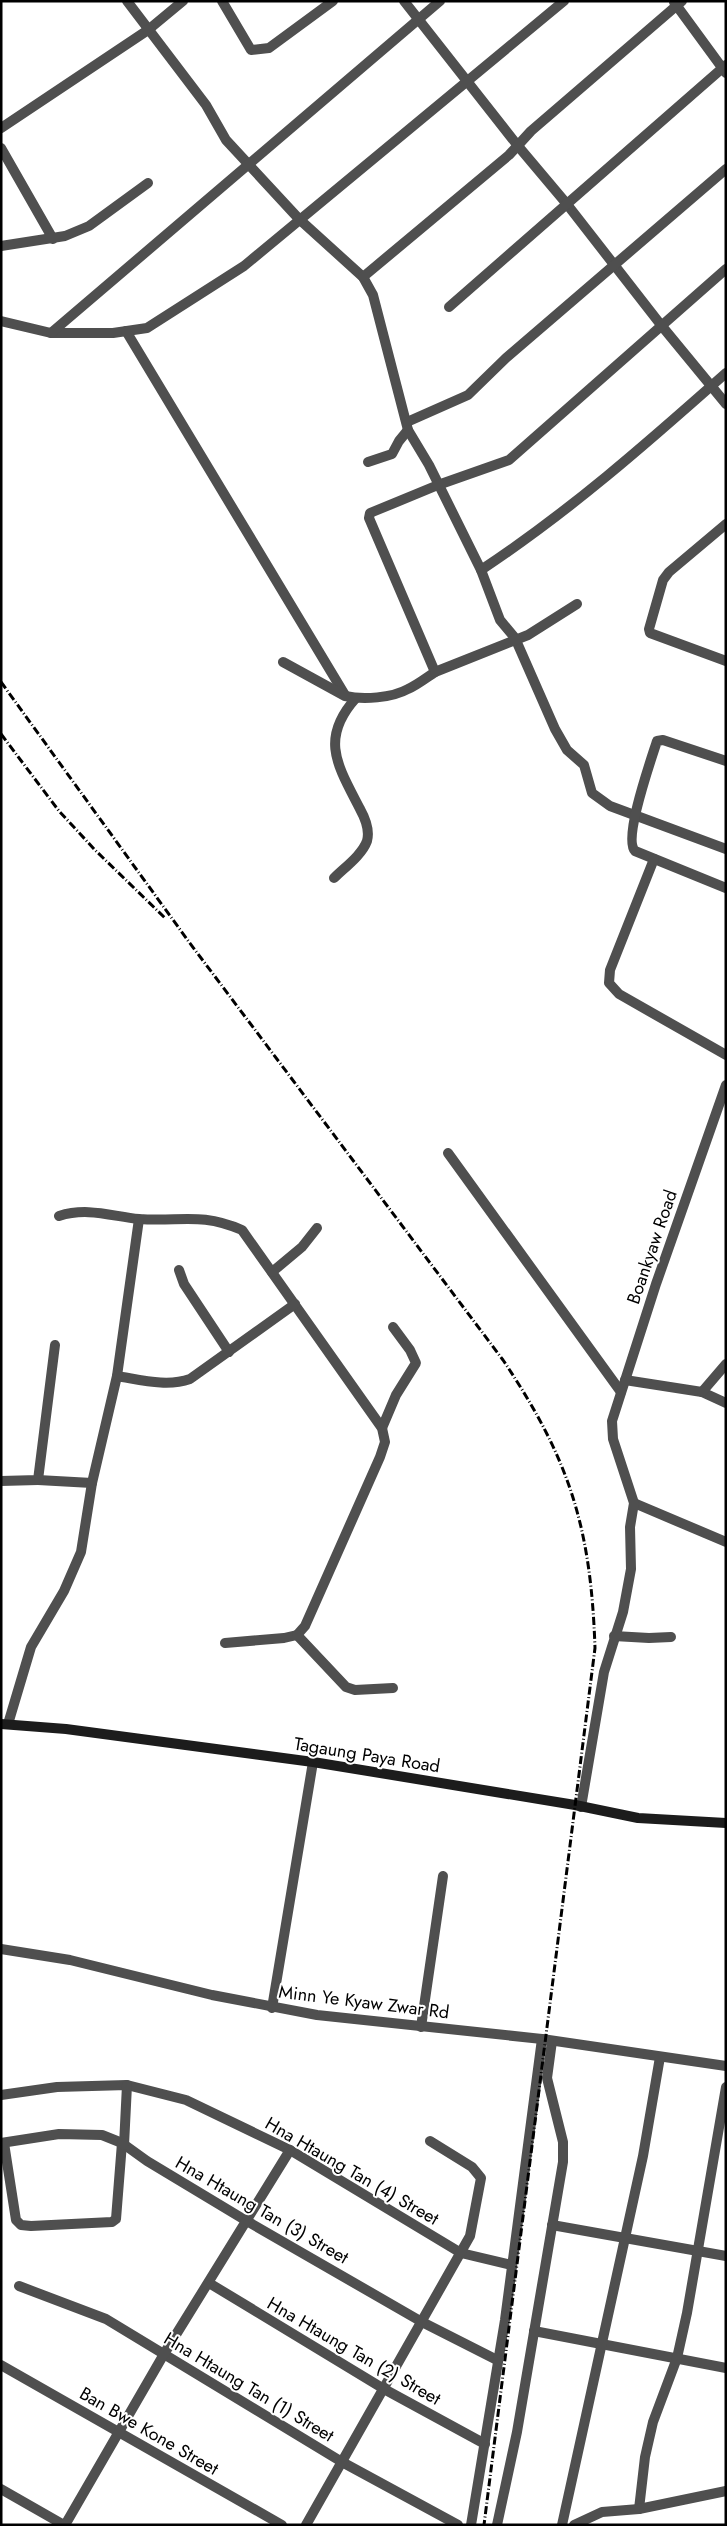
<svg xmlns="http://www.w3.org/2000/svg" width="727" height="2526" viewBox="0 0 727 2526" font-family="Jost,sans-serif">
<rect width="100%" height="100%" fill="#fff"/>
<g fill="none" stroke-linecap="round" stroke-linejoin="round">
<!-- minor -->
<g stroke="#4f4f4f" stroke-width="10">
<polyline points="127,1 206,105 226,140 299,219 363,277 373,295 408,430 429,465 481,570 500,620 515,638 555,729 567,750 584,765 592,793 610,806 726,849"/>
<polyline points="222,1 251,50 269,48 333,1"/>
<polyline points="404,1 518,146 566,203 661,325 726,404"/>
<polyline points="674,2 726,73"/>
<polyline points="1,128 148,30 183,1"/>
<polyline points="1,148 53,239"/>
<polyline points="1,246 65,236 89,226 148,183"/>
<polyline points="363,277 509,155 531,131 682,1"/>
<polyline points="449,307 726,65"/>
<polyline points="1,321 51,333 113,333 147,328 244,266 564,1"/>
<polyline points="126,331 345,695"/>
<polyline points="51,333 440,1"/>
<polyline points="407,422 468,395 506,358 726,169"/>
<polyline points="368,462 392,454 399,441 408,430"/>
<polyline points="726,524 669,572 663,580 649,629 650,633 726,661"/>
<path d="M481,570C570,511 646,444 726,373"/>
<path d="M283,662L345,696C363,700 392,698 408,689C417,685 426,678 435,672L369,518L370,513L438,485L509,460L726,269"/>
<polyline points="435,672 528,635 577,604"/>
<path d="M726,761L663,740L657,741C651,760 623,839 635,851L726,888"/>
<polyline points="654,859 610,970 609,983 619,994 726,1055"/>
<path d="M334,878C344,868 362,855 367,841C370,830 365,818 360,809C338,766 319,739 356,698"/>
<polyline points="448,1153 621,1392"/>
<path d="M59,1216C87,1207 111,1216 139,1219C181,1222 200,1212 242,1230L382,1428L385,1442L380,1457L305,1626L297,1635L284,1638L225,1643"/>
<polyline points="179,1270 184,1284 229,1352"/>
<polyline points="272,1272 302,1247 317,1228"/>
<path d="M117,1376C142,1380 167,1387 190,1379L295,1304"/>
<polyline points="625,1380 702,1392 726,1403"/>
<polyline points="702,1392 726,1364"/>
<polyline points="382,1428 396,1395 416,1363 410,1350 393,1327"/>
<polyline points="38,1480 92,1483"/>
<polyline points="1,1481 38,1480 55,1345"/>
<polyline points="634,1503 726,1542"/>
<polyline points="297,1635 346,1687 355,1690 393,1688"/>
<polyline points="614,1636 649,1638 671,1637"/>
<polyline points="8,1724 31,1647 64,1591 81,1552 92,1483 117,1376 139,1219"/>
<polyline points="581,1807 604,1672 623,1612 631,1569 630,1527 634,1503 613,1439 612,1421 656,1284 726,1085"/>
<polyline points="272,2008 313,1762"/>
<polyline points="421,2027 443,1876"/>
<polyline points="1,2095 57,2087 127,2085 186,2100 290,2150 461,2253 511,2265"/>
<polyline points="1,2143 59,2134 102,2135 122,2143 147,2161 245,2220 422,2322 497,2360"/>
<polyline points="4,2143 16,2220 21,2225 31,2226 112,2222 116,2219 122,2143"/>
<polyline points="124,2145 127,2085"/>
<polyline points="552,2225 726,2256"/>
<polyline points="209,2283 384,2389 485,2444"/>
<polyline points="19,2286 106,2319 342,2462 458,2525"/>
<polyline points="534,2331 726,2368"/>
<polyline points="1,2365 282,2525"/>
<polyline points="1,2489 64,2525"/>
<polyline points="639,2509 645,2457 653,2422 677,2358 687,2313 726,2087"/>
<polyline points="65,2525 164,2354 290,2150"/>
<polyline points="306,2525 470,2236 481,2178 472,2167 430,2141"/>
<polyline points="471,2525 505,2320 542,2039"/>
<polyline points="497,2525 517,2432 563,2162 563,2142 547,2078 552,2041"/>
<polyline points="562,2525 643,2156 660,2057"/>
<polyline points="574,2525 602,2512 639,2509 726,2491"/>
</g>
<!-- tertiary -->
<polyline stroke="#4f4f4f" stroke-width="10" points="1,1949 70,1960 212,1995 317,2015 542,2039 726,2066"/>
<!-- secondary -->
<polyline stroke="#1c1c1c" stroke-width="10" points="1,1724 66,1729 313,1762 575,1805 638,1818 726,1823"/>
<!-- rail -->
<g stroke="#000" stroke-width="3" stroke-dasharray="8 2.5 1 2.5" stroke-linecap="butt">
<path d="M1,682L189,942L503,1360C570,1460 591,1528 595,1648L484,2525"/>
<polyline points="1,734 59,811 95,850 166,919"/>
</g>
</g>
<g text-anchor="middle" stroke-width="4" stroke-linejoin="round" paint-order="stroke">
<!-- street labels -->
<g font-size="18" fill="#000" stroke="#fff">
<text transform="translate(652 1247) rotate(-71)" y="6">Boankyaw Road</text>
<text transform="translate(367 1755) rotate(9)" y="6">Tagaung Paya Road</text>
<text transform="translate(364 2002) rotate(7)" y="6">Minn Ye Kyaw Zwar Rd</text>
<text transform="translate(352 2171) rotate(30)" y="6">Hna Htaung Tan (4) Street</text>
<text transform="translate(262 2210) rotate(30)" y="6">Hna Htaung Tan (3) Street</text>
<text transform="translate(354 2351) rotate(30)" y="6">Hna Htaung Tan (2) Street</text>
<text transform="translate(249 2387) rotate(31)" y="6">Hna Htaung Tan (1) Street</text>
<text transform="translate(149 2431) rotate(30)" y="6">Ban Bwe Kone Street</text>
</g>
</g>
<!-- border -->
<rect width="727" height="2526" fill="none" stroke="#000000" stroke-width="5"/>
</svg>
